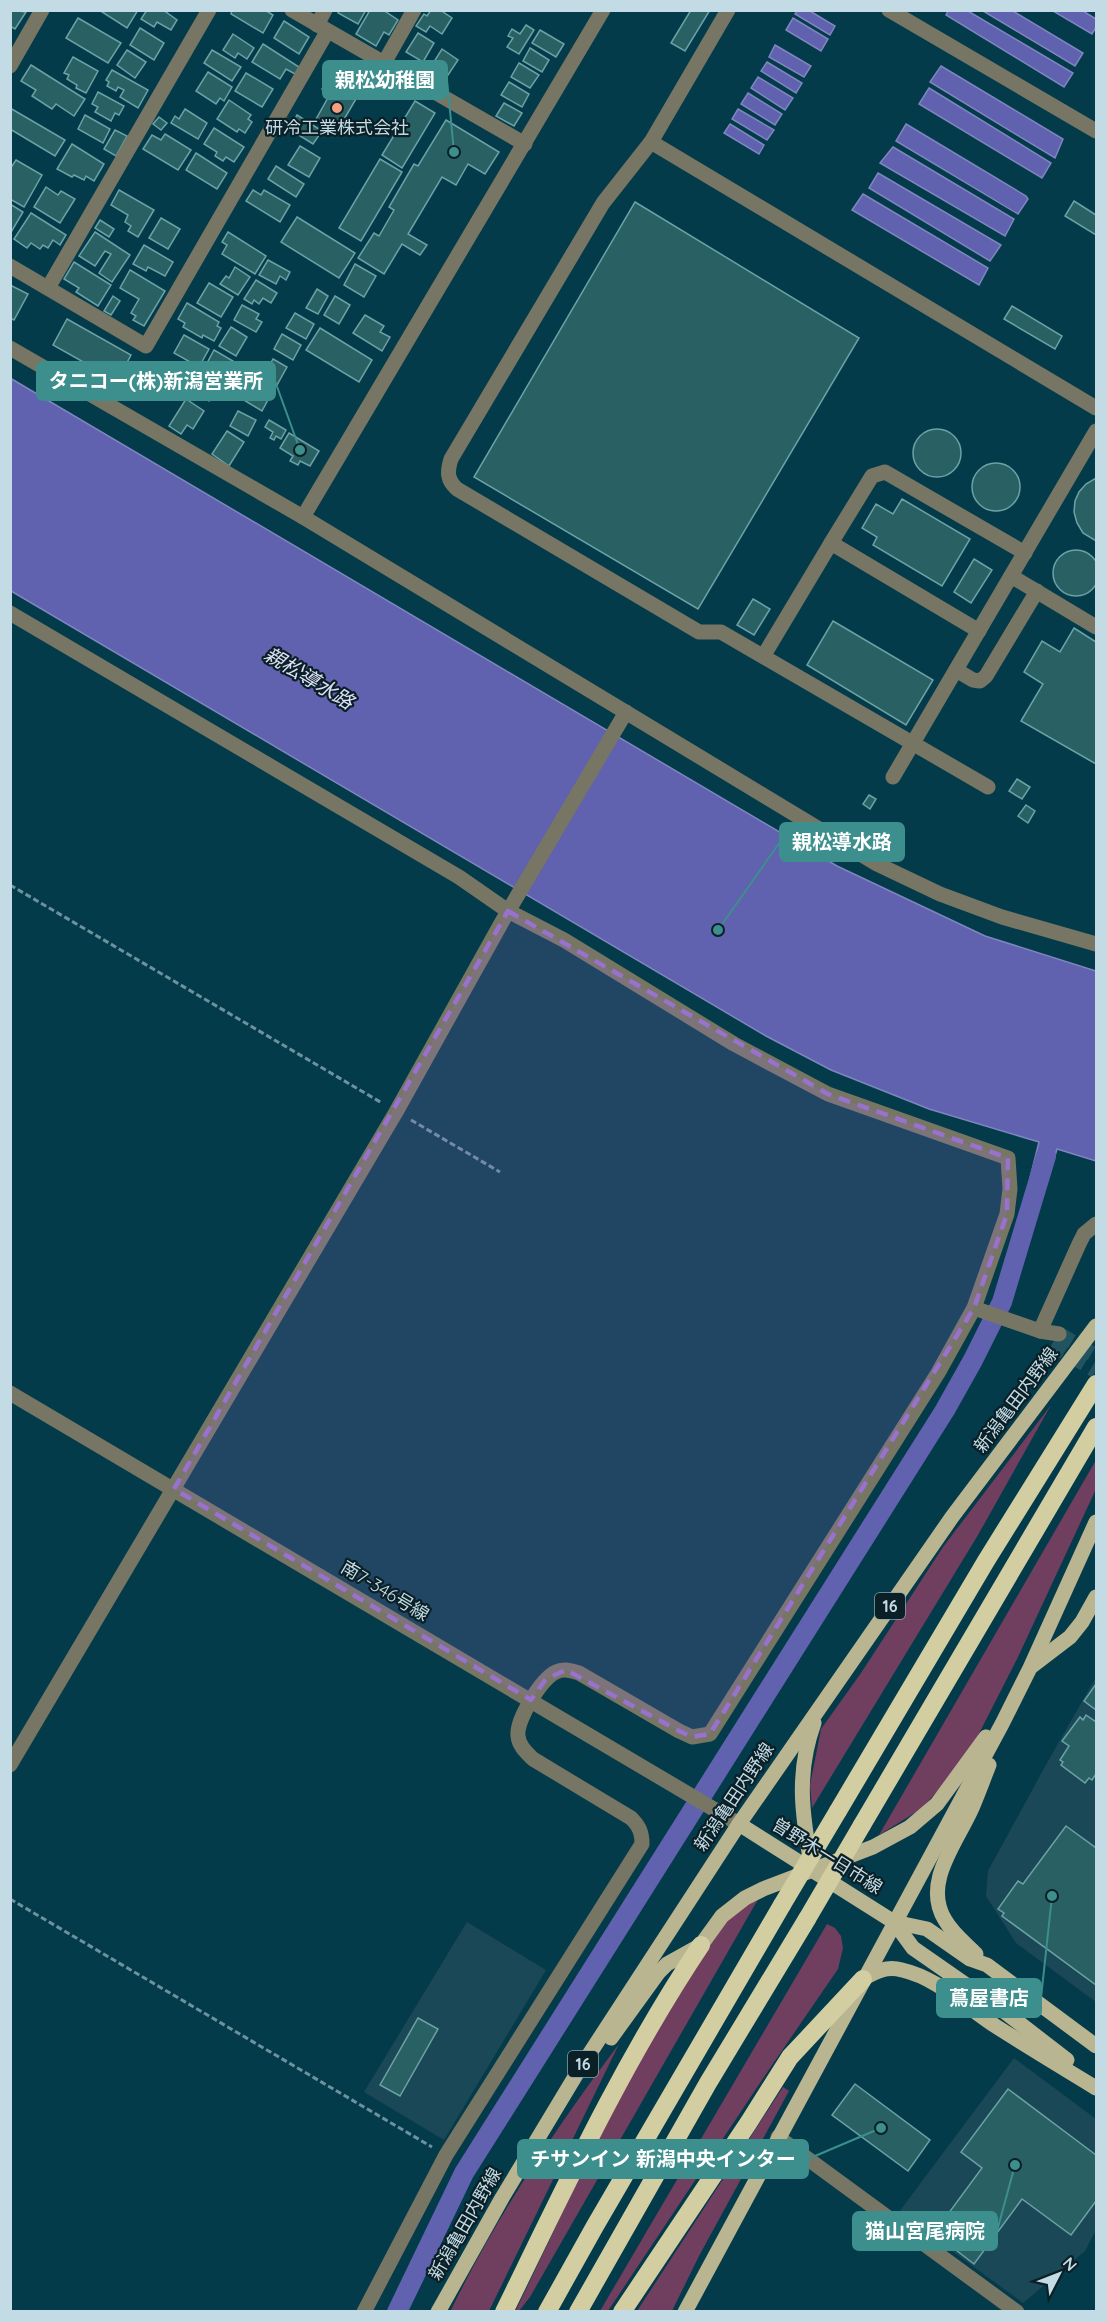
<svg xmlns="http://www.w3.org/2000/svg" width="1107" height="2322" viewBox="0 0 1107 2322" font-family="Quicksand,'Noto Sans JP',sans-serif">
<rect width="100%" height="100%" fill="#043b4a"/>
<!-- built -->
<g fill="#1b4856">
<polygon points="1096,1677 1096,2002 1016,1943 986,1896 988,1871 1047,1763"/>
<polygon points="467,1922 546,1970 444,2140 364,2092"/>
<polygon points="1014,2058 1096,2119 1096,2230 1085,2251 1023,2303 899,2212"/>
</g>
<!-- green -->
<g fill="#703e5f">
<polygon points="1051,1405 978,1535 812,1808 810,1785 821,1729 861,1673 943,1547"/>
<polygon points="1096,1460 1096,1489 1018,1657 965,1761 921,1809 879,1835"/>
<polygon points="761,1894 530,2297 519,2311 515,2312 623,2086 709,1942 735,1909"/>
<polygon points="827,1924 835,1928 841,1936 843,1948 838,1969 768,2071 608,2311 600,2311"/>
<path d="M619,2044L489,2311L450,2312C496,2217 555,2129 619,2044Z"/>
<polygon points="783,2087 789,2091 699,2256 672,2311 637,2311"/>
</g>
<!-- water -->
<g fill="#6061af" stroke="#7e86bf" stroke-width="1.5">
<polygon points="797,11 810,11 835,26 830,35 795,14"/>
<polygon points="948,11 968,11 1073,73 1064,87 946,15"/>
<polygon points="983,11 1013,11 1083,53 1075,66"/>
<polygon points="1053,11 1083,11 1096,19 1096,27 1092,34"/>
<polygon points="793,18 828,39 821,51 786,30"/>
<polygon points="775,45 811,66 804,77 769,57"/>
<polygon points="767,62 802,83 796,93 761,71"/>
<polygon points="941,66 1063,139 1055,158 930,82"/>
<polygon points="758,77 793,98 785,110 751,88"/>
<polygon points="929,88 1051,163 1042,178 919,104"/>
<polygon points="748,93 782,114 775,125 741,104"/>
<polygon points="738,109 774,130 767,140 732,119"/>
<polygon points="730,124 764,145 759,154 724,133"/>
<polygon points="906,124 1026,196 1028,199 1018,214 896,141"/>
<polygon points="893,147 1014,219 1005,236 880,163"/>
<polygon points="878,173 1001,245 990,261 869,188"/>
<polygon points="863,194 988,268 979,285 852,210"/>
<polygon points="10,378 837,866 985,936 1096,971 1096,1161 1057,1149 1047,1183 1030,1178 1039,1142 929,1109 831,1070 766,1036 11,591"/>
</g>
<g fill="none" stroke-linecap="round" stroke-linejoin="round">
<!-- canal -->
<polyline stroke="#6061af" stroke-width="20" points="397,2312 464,2173 945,1410 973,1360 1002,1302 1046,1156"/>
</g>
<!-- building -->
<g fill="#296064" stroke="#6ca2a6" stroke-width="1.5">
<polygon points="10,10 26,12 15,29 10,26"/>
<polygon points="99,10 138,10 127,28"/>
<polygon points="147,10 163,10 177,20 171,30 157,22 154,27 141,19"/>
<polygon points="265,10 273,15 263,33 231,14 232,10"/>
<polygon points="339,10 366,10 358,24 338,13"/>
<polygon points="370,10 383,10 398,20 389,35 384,32 376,46 356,34"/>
<polygon points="431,10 440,10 452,18 442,34 430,26 426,32 416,26 424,14 427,16"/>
<polygon points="691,10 710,10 685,51 671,43"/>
<polygon points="78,18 121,43 108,63 66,38"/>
<polygon points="284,21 309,37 299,54 274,38"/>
<polygon points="526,25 534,30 519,54 507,47 513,38 508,36 512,29 520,34"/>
<polygon points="140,28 164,43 154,60 130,45"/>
<polygon points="540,30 564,44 556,57 532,43"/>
<polygon points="418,33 434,43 423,62 406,52"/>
<polygon points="233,34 254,48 247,59 238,53 235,58 223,50"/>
<polygon points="263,44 299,67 295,74 286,69 280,79 252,62"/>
<polygon points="530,48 549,60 542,72 523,61"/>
<polygon points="442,49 458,60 448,75 432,65"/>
<polygon points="127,50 146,62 135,78 117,65"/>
<polygon points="212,50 241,67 232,81 204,63"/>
<polygon points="73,57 98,71 86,93 76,88 77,85 67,79 69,75 64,73"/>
<polygon points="519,63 539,75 530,88 511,77"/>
<polygon points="31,65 85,99 74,116 56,104 52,109 32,96 36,90 21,81"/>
<polygon points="112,70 148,90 138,108 120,97 124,90 118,87 116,91 107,86 109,82 106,80"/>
<polygon points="208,72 232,87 224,101 220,98 216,104 196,91"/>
<polygon points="246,73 273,89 262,107 235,91"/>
<polygon points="342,74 363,87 336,133 315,121 330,94 322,89 328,79 336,84"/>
<polygon points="509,82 529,94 522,107 501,95"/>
<polygon points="98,92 124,106 119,115 115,113 111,121 95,112 98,107 92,104"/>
<polygon points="229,100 251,115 248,119 252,122 245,133 239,129 237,132 217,119"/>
<polygon points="415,101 435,113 402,168 382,155"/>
<polygon points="504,103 522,113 514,126 496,116"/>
<polygon points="10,108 65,140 55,156 10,129"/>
<polygon points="185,109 207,123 198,139 171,123 175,116 179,119"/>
<polygon points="85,115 110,129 103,143 78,129"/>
<polygon points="297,115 322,131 313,144 289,129"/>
<polygon points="159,117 167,123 161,130 153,124"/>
<polygon points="446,120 499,152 485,174 468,164 456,185 442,177 408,234 427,245 420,255 402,244 384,274 358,258 374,233 379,236 394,210 389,207 414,164 418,166"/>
<polygon points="214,128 244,147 234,162 226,157 223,161 215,156 217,152 204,144"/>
<polygon points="115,130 127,136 116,156 104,149"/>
<polygon points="165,134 191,150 178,170 143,149 152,135 161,140"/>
<polygon points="72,144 104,164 94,181 86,176 84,180 74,175 72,177 57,169"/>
<polygon points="300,146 320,158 309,177 288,165"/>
<polygon points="196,153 227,173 217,189 186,170"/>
<polygon points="380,159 402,172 361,241 339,228"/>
<polygon points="16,160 42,175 24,207 10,199 10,169"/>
<polygon points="276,166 304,184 296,197 268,179"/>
<polygon points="46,187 58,195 61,191 75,199 60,223 34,207"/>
<polygon points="119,190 154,210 138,237 128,231 131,226 125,222 128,215 111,205"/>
<polygon points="253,190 261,195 264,190 290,205 280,222 246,201"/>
<polygon points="1074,201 1096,215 1096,235 1065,216"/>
<polygon points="635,202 859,338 698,609 474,477"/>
<polygon points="10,204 23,212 10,234"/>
<polygon points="31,213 66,235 60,245 53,240 48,248 43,245 40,249 31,243 27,248 14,239"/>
<polygon points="297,217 355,253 339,278 281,242"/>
<polygon points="161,218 180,229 168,249 149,238"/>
<polygon points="100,220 114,229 109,237 95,228"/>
<polygon points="95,232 130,255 112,282 99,273 111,254 105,251 95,266 79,256"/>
<polygon points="228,232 266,256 255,274 222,254 227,245 222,242"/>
<polygon points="144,245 173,262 165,276 148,267 146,271 133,264"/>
<polygon points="268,260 290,272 286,280 280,276 276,284 259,275"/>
<polygon points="74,262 111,285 98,306 76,292 79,288 64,279"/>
<polygon points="355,264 376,276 364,297 344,285"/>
<polygon points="235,267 250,277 238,295 220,284 226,276 229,278"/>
<polygon points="130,270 165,291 144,326 133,320 136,316 131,313 139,299 120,288"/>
<polygon points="256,280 277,293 271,303 263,298 259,304 254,300 252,304 244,299"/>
<polygon points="209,283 233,297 221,317 197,303"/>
<polygon points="10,285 28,294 14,320 10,318"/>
<polygon points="317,289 328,296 318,314 306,308"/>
<polygon points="113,296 120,301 111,315 104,311"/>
<polygon points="335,296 350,305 339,324 324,315"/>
<polygon points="187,303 219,322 217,326 221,328 214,341 203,335 202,338 183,327 185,323 178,319"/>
<polygon points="242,305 259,314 256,319 262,322 256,332 234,320"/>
<polygon points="1012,306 1062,336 1055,349 1004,319"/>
<polygon points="295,313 314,324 306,339 286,328"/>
<polygon points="365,315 384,326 380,332 390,337 382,351 353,333"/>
<polygon points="67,319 131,355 117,381 53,345"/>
<polygon points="231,327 247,337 236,356 219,346"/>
<polygon points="320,328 372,360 359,382 306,350"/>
<polygon points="282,334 301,345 293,360 274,349"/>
<polygon points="184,335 209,349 199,367 174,353"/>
<polygon points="214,350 233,361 225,376 206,365"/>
<polygon points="273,359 287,367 277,385 263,377"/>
<polygon points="201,374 218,385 209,401 200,395 198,399 188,393"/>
<polygon points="254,387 270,396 262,411 242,399 245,393 250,395"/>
<polygon points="186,399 204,411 193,429 187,425 181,434 169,426"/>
<polygon points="238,411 256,420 248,436 230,426"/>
<polygon points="269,420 286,430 281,439 276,436 274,440 270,438 273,432 265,427"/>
<circle cx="937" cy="453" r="24"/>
<polygon points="227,431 244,442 229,466 212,454"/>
<polygon points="289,433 319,451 310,466 300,461 298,465 290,461 293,456 280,448"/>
<circle cx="996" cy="487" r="24"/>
<polygon points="1096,478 1096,541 1083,533 1077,523 1074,512 1075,501 1079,492 1086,484"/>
<polygon points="902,499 970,539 942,586 873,545 877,537 862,528 876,504 893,514"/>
<circle cx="1076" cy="573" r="23"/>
<polygon points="974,559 992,570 971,603 954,592"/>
<polygon points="753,599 770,609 754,635 737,625"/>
<polygon points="833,621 933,680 906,725 807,665"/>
<polygon points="1074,628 1096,642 1096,764 1021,721 1043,684 1024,672 1042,641 1060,652"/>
<polygon points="1017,779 1030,787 1022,799 1009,791"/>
<polygon points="869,795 876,799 870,809 863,804"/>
<polygon points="1026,805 1035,811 1028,823 1018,816"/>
<polygon points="1096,1684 1096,1710 1084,1701"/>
<polygon points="1086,1715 1096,1722 1096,1774 1092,1780 1089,1778 1085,1783 1061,1765 1063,1762 1060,1760 1069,1746 1062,1741 1080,1717 1083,1720"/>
<polygon points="1066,1826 1096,1848 1096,1985 1002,1916 1004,1913 998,1909 1018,1881 1023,1884"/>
<polygon points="418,2018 438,2029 400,2096 380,2085"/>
<polygon points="855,2084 930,2140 908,2171 832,2115"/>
<polygon points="1008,2089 1096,2155 1096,2201 1071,2235 1022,2199 974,2264 934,2233 982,2168 961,2152"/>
</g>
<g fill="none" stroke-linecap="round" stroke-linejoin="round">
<!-- minor-tunnel -->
<g stroke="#215361" stroke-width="15" stroke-dasharray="15 8" stroke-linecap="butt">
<polyline points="1059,1334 1096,1356"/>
<polyline points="1052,1344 1096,1371"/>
</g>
<!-- path -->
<g stroke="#6c929e" stroke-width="3" stroke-dasharray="6 3" stroke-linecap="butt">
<polyline points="10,885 382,1103"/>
<polyline points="411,1120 500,1172"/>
<polyline points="10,1899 432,2147"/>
</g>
<!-- minor -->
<g stroke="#777564" stroke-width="15">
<polyline points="292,10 525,144"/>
<polyline points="728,10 651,142 1096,408"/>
<polyline points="889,10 1096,131"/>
<polyline points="317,25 325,10"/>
<polyline points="384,63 414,10"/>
<polyline points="10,66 42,10"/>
<path d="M651,142L603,203L451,459C447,472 447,480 457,489L699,632H721L988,787"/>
<polyline points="10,266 146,346 327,32"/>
<polyline points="48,288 209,10"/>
<polyline points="10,348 303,517 877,864 940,894 1002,917 1096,944"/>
<polyline points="303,517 603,10"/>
<polyline points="831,543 872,476 885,472 1025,553"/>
<polyline points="1011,576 1096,627"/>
<path d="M10,613L459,877L508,911L564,940L734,1044L828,1094L1008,1158L1010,1189L1007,1214L974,1308L938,1373L710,1734L692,1737L679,1731L579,1673C571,1671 564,1668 556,1672C541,1679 516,1720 518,1736C519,1746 526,1752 533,1759L631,1818C639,1826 642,1832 642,1844L446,2155L364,2312"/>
<polyline points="764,655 831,543 979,631"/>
<polyline points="956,670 973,680 980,681 986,676 1037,591"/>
<polyline points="893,777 1096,431"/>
<polyline points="974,1308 1040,1331 1059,1334"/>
<polyline points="1040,1331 1079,1244 1084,1234 1096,1224"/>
<polyline points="10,1393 739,1824"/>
<polyline points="10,1765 396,1112 503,920 626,712"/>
<polyline points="778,2137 1017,2312"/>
</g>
<!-- major -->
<g stroke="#b9b591" stroke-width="15">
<polyline points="1032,1666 1070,1637 1082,1622 1096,1597"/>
<polyline points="739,1824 894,1922 927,1929 970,1959 987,1965 1096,2046"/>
<path d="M811,1864C802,1814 796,1773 814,1723"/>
<polyline points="894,1922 913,1948 1005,2012 1067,2060"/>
<path d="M976,1954C965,1943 953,1934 945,1920C922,1883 957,1842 972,1808C978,1794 983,1780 989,1765"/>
<path d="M863,1979C876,1971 887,1966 902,1970C938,1978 967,2008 997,2027C1030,2048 1063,2068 1096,2088"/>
<polyline points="611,2038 658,1973 667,1964 701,1945 722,1916 745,1898 763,1889 873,1847 910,1827 937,1804 986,1737"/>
<polyline points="438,2312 502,2198 579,2070 739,1824 952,1517 1096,1326"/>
<polyline points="685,2312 1002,1724 1030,1668 1096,1522"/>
</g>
<!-- highway -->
<g stroke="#d3cea2" stroke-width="18">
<polyline points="838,1811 986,1561 1096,1384"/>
<polyline points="862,1825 1096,1427"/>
<path d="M504,2312C565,2187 624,2060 701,1945"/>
<polyline points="547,2312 595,2226 782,1905"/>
<polyline points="578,2312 708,2083 807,1919"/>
<polyline points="622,2312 749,2122 790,2057 863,1979"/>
</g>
<!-- highway-bridge -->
<g stroke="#d3cea2" stroke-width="18">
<polyline points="782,1905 838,1811"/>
<polyline points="807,1919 862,1825"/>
</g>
</g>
<!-- marked area -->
<path fill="#9872ce" fill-opacity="0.2" stroke="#9872ce" stroke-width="4.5" stroke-dasharray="12 8" stroke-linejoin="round" d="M508,911L828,1094L1008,1158L1007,1214L974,1308L710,1734L692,1737L679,1731L566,1670L546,1679L531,1700L174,1489Z"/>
<!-- markers -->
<circle fill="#f2a081" stroke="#0b1f26" stroke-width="2" cx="337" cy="108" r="6"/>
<g text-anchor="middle" stroke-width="4.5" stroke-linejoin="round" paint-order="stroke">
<!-- shield labels -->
<g fill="#0b1f26" stroke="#8ca3ab" stroke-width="1.5">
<rect x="875" y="1593" width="30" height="26" rx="4.5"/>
<rect x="568" y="2051" width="30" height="26" rx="4.5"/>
</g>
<g font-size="16" font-weight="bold" fill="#c3dbe4">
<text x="890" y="1612">16</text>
<text x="583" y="2070">16</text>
</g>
<!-- poi labels -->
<g font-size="18" fill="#c3dbe4" stroke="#0b1f26">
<text x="337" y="134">研冷工業株式会社</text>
</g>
<!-- street labels -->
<g font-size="18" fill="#c3dbe4" stroke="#0b1f26">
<text transform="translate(1016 1400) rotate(-53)" y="6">新潟亀田内野線</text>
<text transform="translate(385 1591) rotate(31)" y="6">南7-346号線</text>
<text transform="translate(734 1797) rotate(-56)" y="6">新潟亀田内野線</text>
<text transform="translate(827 1856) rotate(32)" y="6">曽野木一日市線</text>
<text transform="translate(465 2224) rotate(-60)" y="6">新潟亀田内野線</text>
</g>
<!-- water labels -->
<g font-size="20" font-style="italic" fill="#dee1f7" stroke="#0b1f26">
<text transform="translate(309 678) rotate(31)" y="7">親松導水路</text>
</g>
</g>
<!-- callouts -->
<path fill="none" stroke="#3c8f8c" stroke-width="2" d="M454 152L447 80M300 450L275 381M718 930L780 842M1052 1896L1041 1998M881 2128L808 2159M1015 2165L997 2231"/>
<g fill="#3c8f8c" stroke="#0b1f26" stroke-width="2">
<circle cx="454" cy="152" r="6"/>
<circle cx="300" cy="450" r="6"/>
<circle cx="718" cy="930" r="6"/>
<circle cx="1052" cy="1896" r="6"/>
<circle cx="881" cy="2128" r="6"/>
<circle cx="1015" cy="2165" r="6"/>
</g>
<g fill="#3c8f8c" stroke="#3c8f8c" stroke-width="2">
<rect x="323" y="61" width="124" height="38" rx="6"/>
<rect x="37" y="362" width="238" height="38" rx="6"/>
<rect x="780" y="823" width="124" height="38" rx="6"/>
<rect x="937" y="1979" width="104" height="38" rx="6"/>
<rect x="518" y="2140" width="290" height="38" rx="6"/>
<rect x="853" y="2212" width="144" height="38" rx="6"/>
</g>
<g font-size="20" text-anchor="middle" font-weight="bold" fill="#fff">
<text x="385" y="87">親松幼稚園</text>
<text x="156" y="388">タニコー(株)新潟営業所</text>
<text x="842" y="849">親松導水路</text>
<text x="989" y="2005">蔦屋書店</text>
<text x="663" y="2166">チサンイン 新潟中央インター</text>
<text x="925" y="2238">猫山宮尾病院</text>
</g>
<!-- border -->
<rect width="1107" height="2322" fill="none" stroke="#c3dbe4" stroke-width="24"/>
<!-- north arrow -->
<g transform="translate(1059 2274) rotate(48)" stroke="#0b1f26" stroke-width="4.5" paint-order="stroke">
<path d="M0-4.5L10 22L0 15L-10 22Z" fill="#c3dbe4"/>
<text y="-9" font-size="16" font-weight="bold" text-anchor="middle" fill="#c3dbe4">N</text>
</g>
</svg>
